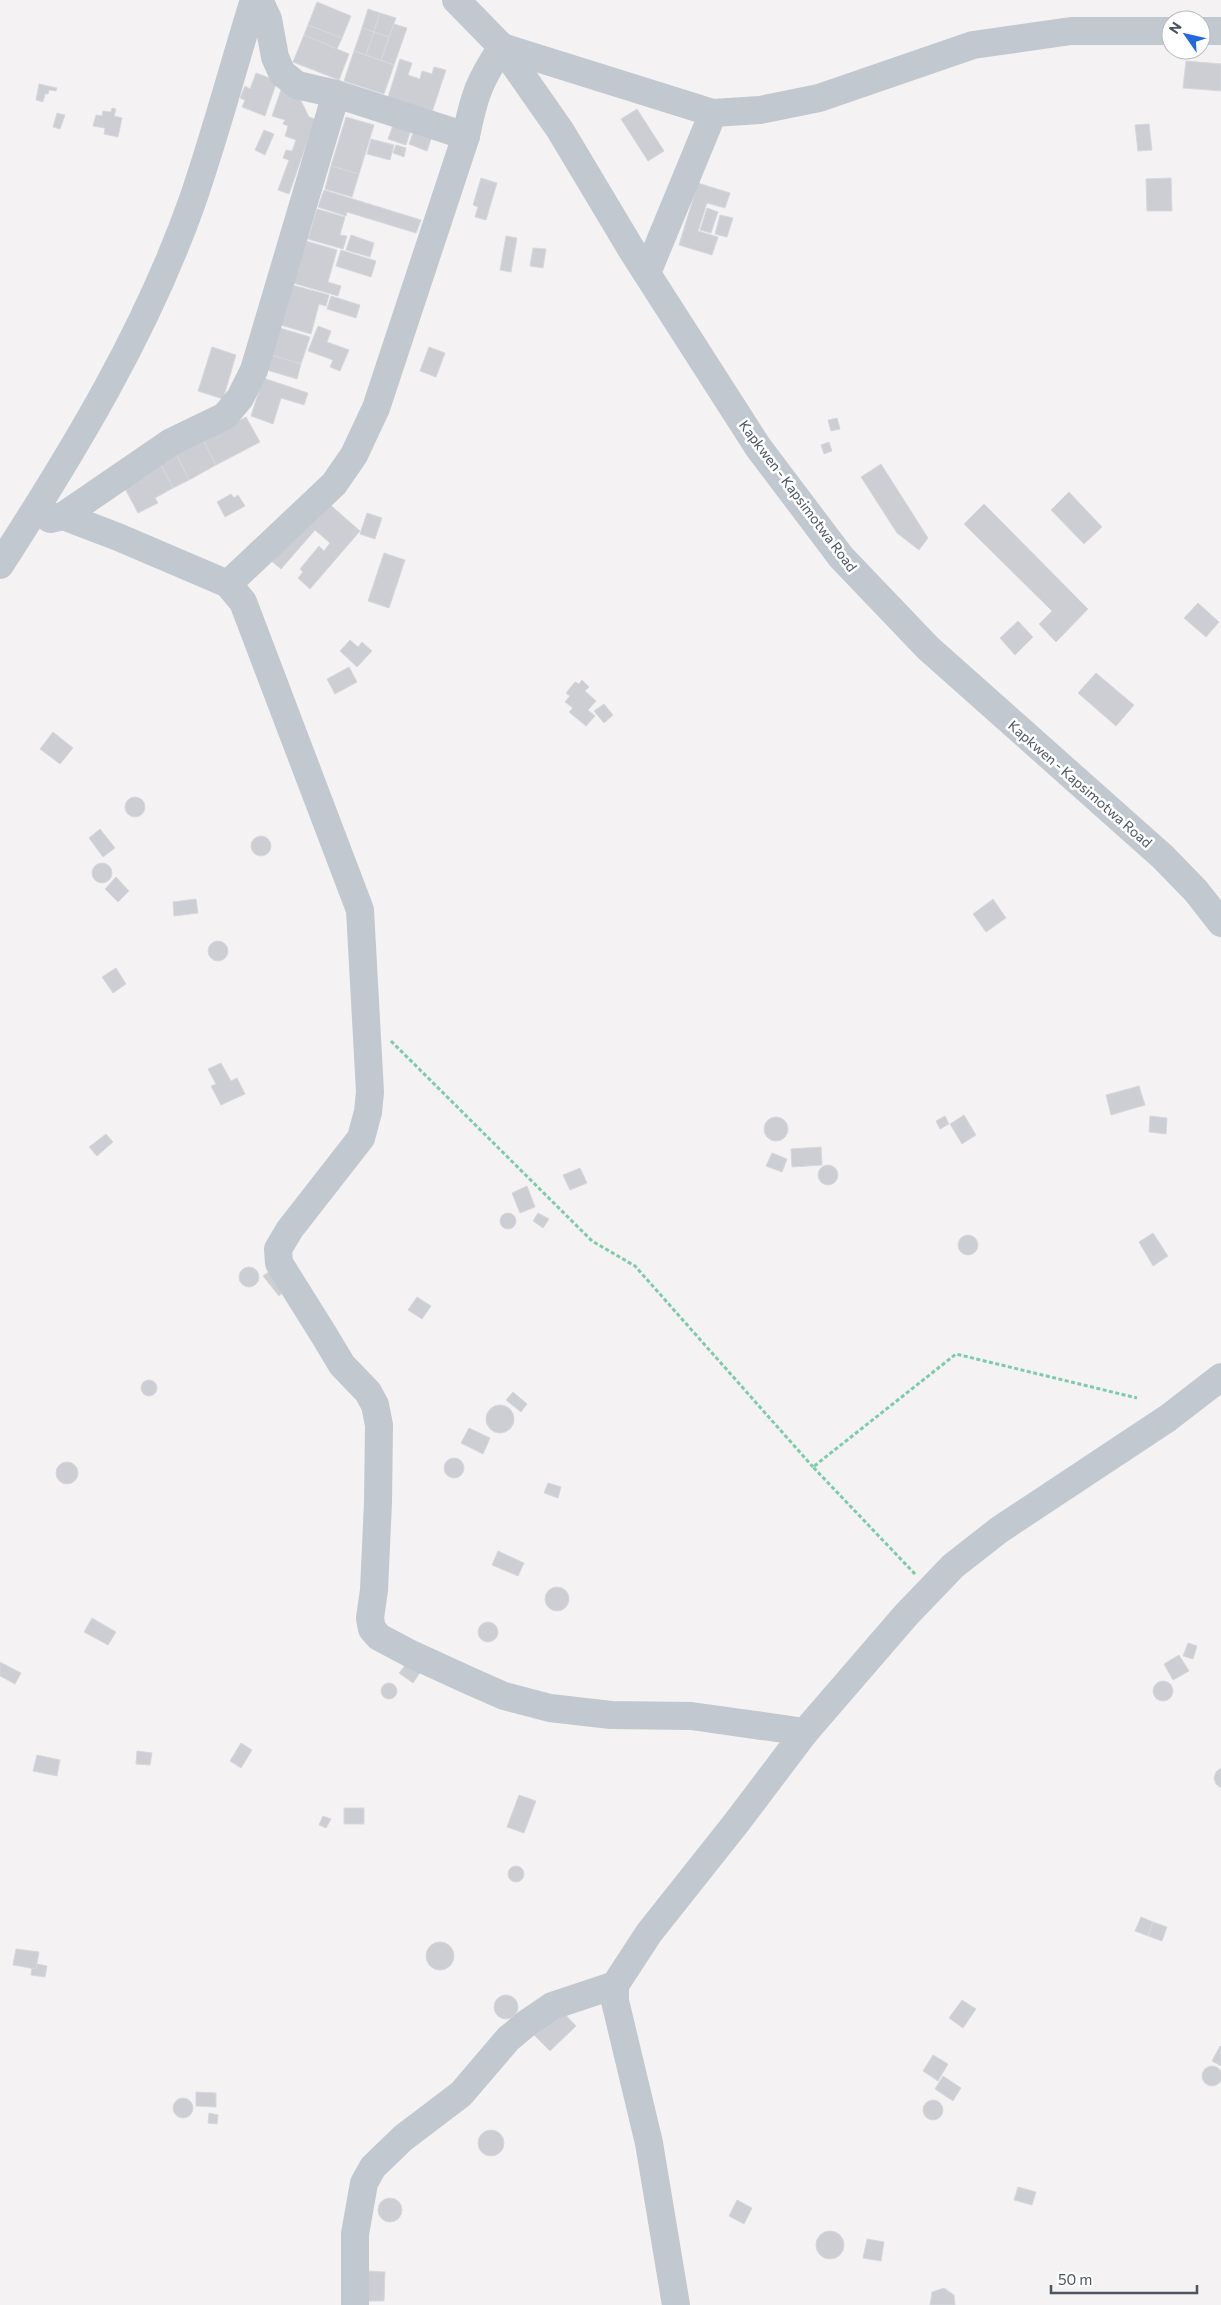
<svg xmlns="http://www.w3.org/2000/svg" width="1221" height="2305" viewBox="0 0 1221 2305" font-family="Commissioner,sans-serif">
<rect width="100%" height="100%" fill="#f4f2f2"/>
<!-- building -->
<g fill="#ccced4" stroke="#d7d8dd">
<polygon points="317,2 351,16 342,38 308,25"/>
<polygon points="368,9 380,13 374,32 362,28"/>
<polygon points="380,13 396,18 389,37 374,32"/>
<polygon points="394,24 407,28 394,65 381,60"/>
<polygon points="308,25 342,38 337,49 304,35"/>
<polygon points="362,28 374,32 366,55 354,51"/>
<polygon points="374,32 389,37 381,60 366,55"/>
<polygon points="304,35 349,54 339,80 293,62"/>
<polygon points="354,51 394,65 384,94 344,81"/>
<polygon points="400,59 412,63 408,75 420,79 422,71 432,74 434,67 446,70 432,112 388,97"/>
<polygon points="1186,61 1221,64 1221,91 1183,88"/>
<polygon points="256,73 277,81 265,116 242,107 245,100 240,98 245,86 250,89"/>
<polygon points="39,84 57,88 56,91 49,90 48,94 45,94 43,102 36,100"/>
<polygon points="281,90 299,97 309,117 315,119 289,194 278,190 289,160 283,158 286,150 292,151 296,140 285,136 288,126 283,124 285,120 272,116"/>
<polygon points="112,108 116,109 114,116 122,118 118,137 104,134 105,128 93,126 96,115 102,116 103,111 111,112"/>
<polygon points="637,109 664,151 648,161 621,119"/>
<polygon points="57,113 65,115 60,129 53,127"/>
<polygon points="346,117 374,125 359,174 331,166"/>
<polygon points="396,117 413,123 406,145 388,139"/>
<polygon points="1149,124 1152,150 1138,151 1135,125"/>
<polygon points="264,130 274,134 265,155 255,150"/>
<polygon points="413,133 431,139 427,151 409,144"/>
<polygon points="371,139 394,145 390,160 367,154"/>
<polygon points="396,145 406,148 404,157 393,153"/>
<polygon points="331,166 359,174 352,197 325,189"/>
<polygon points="481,178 497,183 486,220 475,217 478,207 473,205"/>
<polygon points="1171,178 1172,211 1147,211 1146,179"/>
<polygon points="698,183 730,193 725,208 707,203 698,231 718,237 712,255 679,245"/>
<polygon points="324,190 421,220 416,233 347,212 346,216 318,207"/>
<polygon points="707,208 718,212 711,233 700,230"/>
<polygon points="317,209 345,217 340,235 347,236 343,249 308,239"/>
<polygon points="720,215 733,218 727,237 715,234"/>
<polygon points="351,235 374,243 370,257 346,250"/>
<polygon points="506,236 517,238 511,272 500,270"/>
<polygon points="306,241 337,250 328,282 341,286 338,296 293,283"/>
<polygon points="533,248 546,249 543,268 530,266"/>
<polygon points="341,250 376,261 371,277 336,266"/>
<polygon points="292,285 329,295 326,306 319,304 311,334 281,325"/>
<polygon points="331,296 360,305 356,318 327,309"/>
<polygon points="318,326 331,331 327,342 349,350 340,371 330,367 333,360 308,351"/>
<polygon points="280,328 310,337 301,364 271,355"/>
<polygon points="212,347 236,355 223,399 198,391"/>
<polygon points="429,347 445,353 436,377 420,371"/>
<polygon points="271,355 301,364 297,379 267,370"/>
<polygon points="263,378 308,393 304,405 281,398 273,424 251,416"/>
<polygon points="246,417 260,442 216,465 203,440"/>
<polygon points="837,418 840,429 831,431 828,420"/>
<polygon points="203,440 216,465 189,480 176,454"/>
<polygon points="829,442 832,451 824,454 821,445"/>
<polygon points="176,454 189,480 173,488 160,463"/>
<polygon points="160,463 173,488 155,498 158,503 138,513 122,483"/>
<polygon points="881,464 928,538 919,550 897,533 861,477"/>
<polygon points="1069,492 1102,527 1084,544 1051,510"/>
<polygon points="231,494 234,498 238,495 245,506 225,517 217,502"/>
<polygon points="327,502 360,531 310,589 298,578 303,572 300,569 319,546 324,551 330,543 315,530 281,569 269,559"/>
<polygon points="984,504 1088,609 1056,642 1039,624 1052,611 964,524"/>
<polygon points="367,513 382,518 375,539 360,534"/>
<polygon points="384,553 405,560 389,608 368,601"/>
<polygon points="1198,603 1219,622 1206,637 1184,618"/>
<polygon points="1018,621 1033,637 1015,655 1000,638"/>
<polygon points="350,640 358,647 362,642 372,651 357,667 340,651"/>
<polygon points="349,667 357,682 335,694 327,679"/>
<polygon points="1096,673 1134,705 1116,726 1078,693"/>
<polygon points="582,680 589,687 585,691 596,701 588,710 595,716 586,726 569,712 573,708 565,702 570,696 566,693 575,682 579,684"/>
<polygon points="604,704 613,715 604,723 594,711"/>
<polygon points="53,732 73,748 60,764 40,749"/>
<circle cx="135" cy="807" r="10"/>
<polygon points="100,829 115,848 103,857 89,838"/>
<circle cx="261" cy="846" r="10"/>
<circle cx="102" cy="873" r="10"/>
<polygon points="116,877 129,891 118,902 105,889"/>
<polygon points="196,899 198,913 174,916 173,902"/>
<polygon points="993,899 1006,918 986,932 973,914"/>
<circle cx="218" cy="951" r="10"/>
<polygon points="116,968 126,984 113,993 102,977"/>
<polygon points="221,1063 231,1081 237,1078 245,1094 221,1105 211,1086 216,1084 208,1069"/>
<polygon points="1139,1086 1145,1105 1111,1115 1106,1095"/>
<polygon points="964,1115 976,1135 962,1144 950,1124"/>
<polygon points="945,1116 949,1124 940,1129 936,1121"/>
<polygon points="1150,1116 1167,1118 1166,1134 1149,1132"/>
<circle cx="776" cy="1129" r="12"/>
<polygon points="106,1134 113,1142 97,1156 89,1147"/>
<polygon points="821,1147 822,1165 792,1167 791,1149"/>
<polygon points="772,1153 787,1159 782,1172 766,1166"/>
<circle cx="828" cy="1175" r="10"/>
<polygon points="580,1168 587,1183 570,1190 563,1175"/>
<polygon points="527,1186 535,1207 520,1213 512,1193"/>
<circle cx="508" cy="1221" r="8"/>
<polygon points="538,1213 549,1219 543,1228 533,1221"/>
<polygon points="1153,1233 1168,1256 1153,1266 1139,1242"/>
<circle cx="968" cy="1245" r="10"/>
<polygon points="276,1267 291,1286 279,1296 263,1276"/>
<circle cx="249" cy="1277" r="10"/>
<polygon points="417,1297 431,1306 422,1319 408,1310"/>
<circle cx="149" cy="1388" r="8"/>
<polygon points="513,1392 527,1404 521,1412 506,1400"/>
<circle cx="500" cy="1419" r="14"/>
<polygon points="469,1428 490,1438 483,1454 461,1443"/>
<circle cx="454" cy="1468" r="10"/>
<circle cx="67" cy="1473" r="11"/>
<polygon points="548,1483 561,1487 558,1498 544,1493"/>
<polygon points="498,1551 524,1563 518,1576 492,1565"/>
<circle cx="557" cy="1599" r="12"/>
<polygon points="92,1618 116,1632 108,1645 84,1632"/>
<circle cx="488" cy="1632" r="10"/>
<polygon points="1188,1643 1197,1646 1193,1659 1183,1656"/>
<polygon points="1179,1655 1189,1671 1173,1680 1164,1664"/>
<polygon points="0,1662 21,1673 15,1684 0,1676"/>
<polygon points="408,1662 421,1671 413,1683 399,1673"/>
<circle cx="1163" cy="1691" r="10"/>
<circle cx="389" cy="1691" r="8"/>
<polygon points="241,1743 252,1750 241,1768 230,1761"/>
<polygon points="137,1751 152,1753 150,1765 136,1764"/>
<polygon points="37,1755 60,1760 57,1776 33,1771"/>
<polygon points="1221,1768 1221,1788 1216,1784 1214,1778 1216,1772"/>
<polygon points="519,1795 536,1801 524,1833 507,1827"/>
<rect x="344" y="1808" width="20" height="16"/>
<polygon points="323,1816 331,1819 326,1828 319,1825"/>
<circle cx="516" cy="1874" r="8"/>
<polygon points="1141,1917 1153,1922 1148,1936 1135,1931"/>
<polygon points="1153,1922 1167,1927 1162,1941 1148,1936"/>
<circle cx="440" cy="1956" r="14"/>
<polygon points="16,1949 39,1952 36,1969 13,1965"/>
<polygon points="37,1964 47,1966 45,1977 31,1975 32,1968 36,1969"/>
<circle cx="506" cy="2007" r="12"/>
<polygon points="962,2000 976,2009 963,2028 949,2018"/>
<polygon points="560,2009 576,2026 550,2051 534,2035"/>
<polygon points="1220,2046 1221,2047 1221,2066 1212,2061"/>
<polygon points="933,2055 948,2064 938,2081 923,2071"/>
<circle cx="1212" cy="2076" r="10"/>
<polygon points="943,2076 961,2088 953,2101 935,2089"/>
<polygon points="196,2092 216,2093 216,2107 196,2106"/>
<circle cx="183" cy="2108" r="10"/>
<circle cx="933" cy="2110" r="10"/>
<polygon points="209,2113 218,2115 217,2124 208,2123"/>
<circle cx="491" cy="2143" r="13"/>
<polygon points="1018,2187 1036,2192 1032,2205 1014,2200"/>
<circle cx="390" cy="2210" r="12"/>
<polygon points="737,2200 752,2208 744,2224 729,2216"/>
<circle cx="830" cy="2245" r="14"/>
<polygon points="867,2239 884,2242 881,2261 863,2258"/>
<polygon points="366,2271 385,2272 384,2301 365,2301"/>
<polygon points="944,2288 954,2295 955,2305 930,2305 932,2292"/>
</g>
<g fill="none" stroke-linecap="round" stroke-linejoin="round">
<!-- path -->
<g stroke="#7dcbaa" stroke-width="3" stroke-dasharray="4 2.5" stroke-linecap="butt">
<polyline points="391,1041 592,1241 635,1266 813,1467"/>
<polyline points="915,1574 813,1467 956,1354 1137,1398"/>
</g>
<!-- minor -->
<g stroke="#c1c8d0" stroke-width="28">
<polyline points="259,0 268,19 275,57 282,73 297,85 336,94 466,136"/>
<polyline points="456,0 502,47 560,130 633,252 758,447 841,557 928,648 1163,857 1196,891 1221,923"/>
<polyline points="1201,31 1221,31"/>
<polyline points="647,273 713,113"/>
<polyline points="63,516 118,537 228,584 243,602 360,910 370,1092 368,1112 361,1138 290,1229 278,1249 279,1263 324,1335 342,1365 368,1392 375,1405 379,1425 378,1502 374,1590 370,1618 372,1629 379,1637 411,1654 470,1681 504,1696 550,1708 611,1715 691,1716 805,1732 906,1615 953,1566 999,1530 1168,1418 1221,1377"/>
<polyline points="50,519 63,516 171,442 225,416 240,398 254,370 336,94"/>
<path d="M0,565C74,450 146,332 192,202C215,136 233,67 254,0"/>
<path d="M228,584L334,484L354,455L376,408L466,136C474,96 479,81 502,47L713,113L760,110L819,98L973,45L1071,31H1171"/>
<polyline points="355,2305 355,2234 364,2183 373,2167 403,2138 461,2094 508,2039 527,2023 552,2006 615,1985"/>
<polyline points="676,2305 649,2143 615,2001 615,1985 649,1933 737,1822 805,1732"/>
</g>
</g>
<g text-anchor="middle" stroke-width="5" stroke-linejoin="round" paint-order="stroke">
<!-- street labels -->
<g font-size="14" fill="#4b545f" stroke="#fff">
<text transform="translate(798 496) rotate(53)" y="5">Kapkwen - Kapsimotwa Road</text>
<text transform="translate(1080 784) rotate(41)" y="5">Kapkwen - Kapsimotwa Road</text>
</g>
</g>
<!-- north arrow -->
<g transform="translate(1186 35) rotate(304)"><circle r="24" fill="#ffffff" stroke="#b7bbbf"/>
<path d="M0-4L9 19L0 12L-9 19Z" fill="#2369dd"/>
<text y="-8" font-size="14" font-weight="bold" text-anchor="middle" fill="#4b545f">N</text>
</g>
<!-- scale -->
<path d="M1051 2285v8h146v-8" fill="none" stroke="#4b545f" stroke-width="2.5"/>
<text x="1058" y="2285" font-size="15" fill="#4b545f" stroke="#ffffff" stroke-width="4" paint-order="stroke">50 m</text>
</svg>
